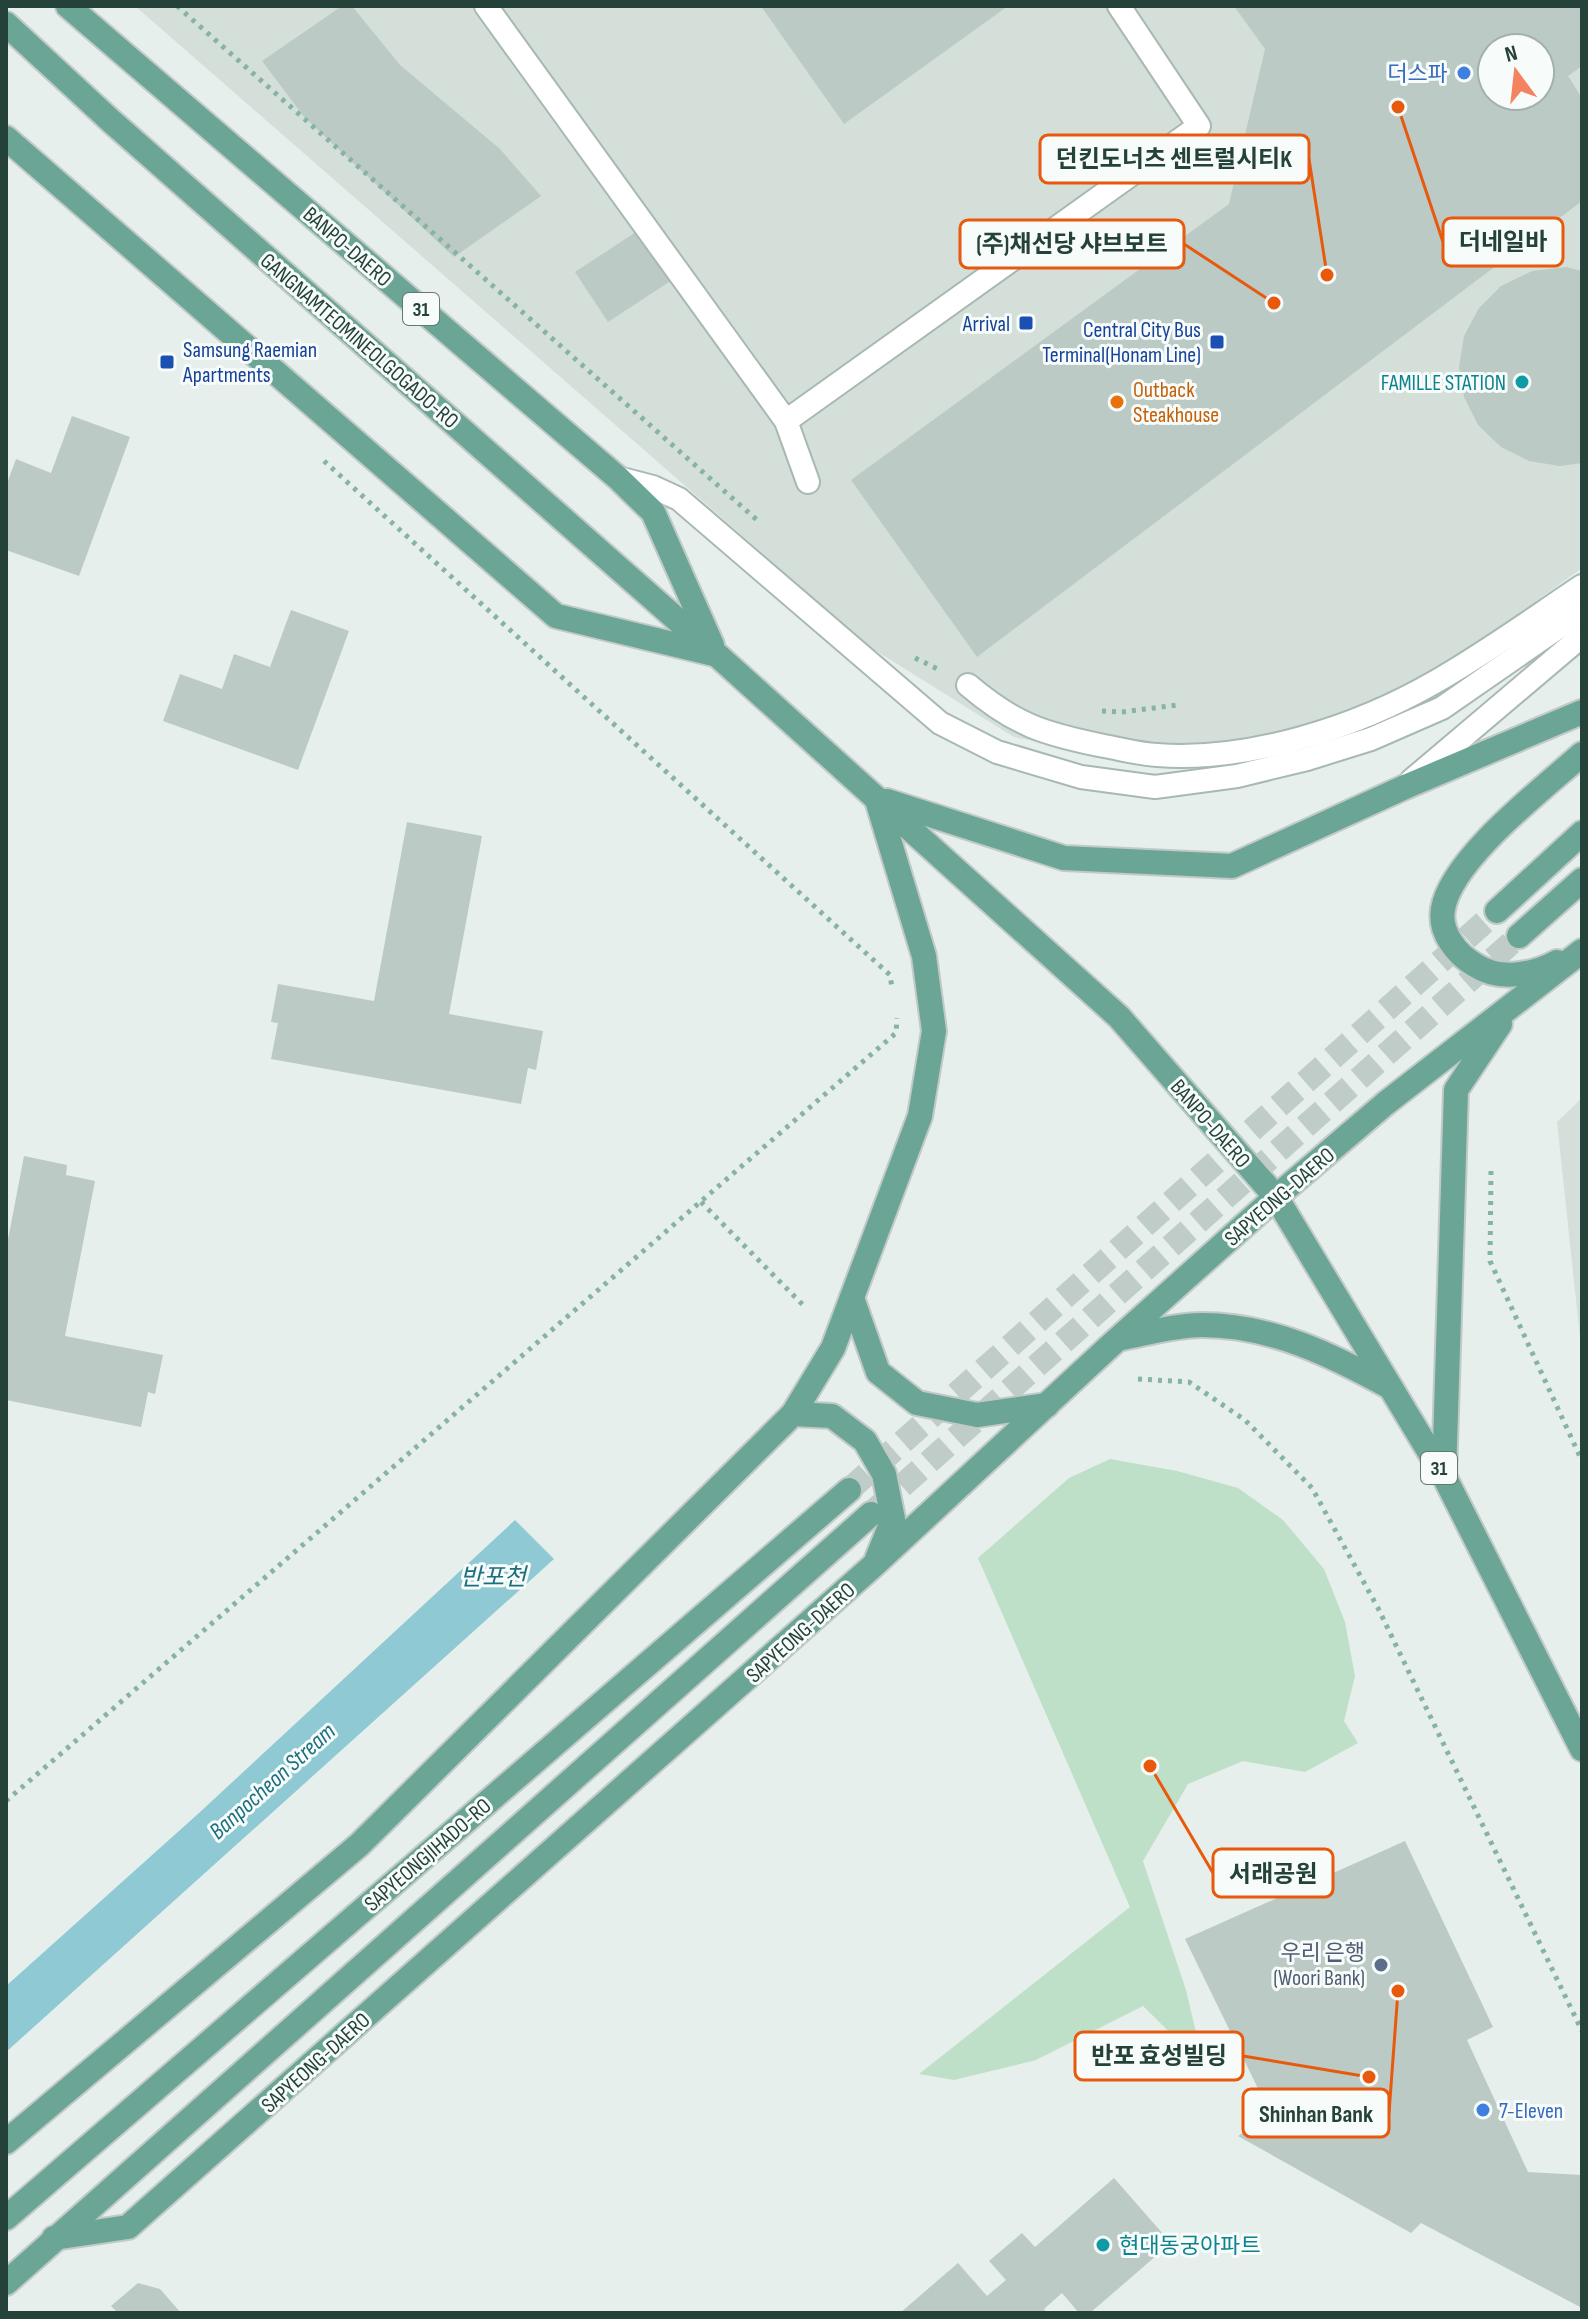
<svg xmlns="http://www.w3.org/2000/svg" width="1588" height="2319" viewBox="0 0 1588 2319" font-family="'Sofia Sans Condensed','Noto Sans KR',sans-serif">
<rect width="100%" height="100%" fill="#e6efeb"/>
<!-- built -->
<g fill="#d4dfda" fill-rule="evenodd">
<path d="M135,6H1582V568L1408,695L1175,768L1014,737L870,647ZM1492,48H1540V96H1492Z"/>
<polygon points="1582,1098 1582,1356 1557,1122"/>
</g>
<!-- green -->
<polygon fill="#bfe0c8" points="1110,1459 1177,1471 1238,1488 1283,1520 1324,1569 1345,1622 1355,1676 1344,1721 1358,1743 1305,1772 1243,1761 1188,1784 1143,1861 1186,1990 1204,2066 1143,2006 1036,2060 954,2080 919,2074 1130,1907 978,1558 1069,1478"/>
<!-- water -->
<polygon fill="#8ec9d4" points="515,1520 554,1559 6,2052 6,1986 199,1813"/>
<!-- building -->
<g fill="#bbcac4" fill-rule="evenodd">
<polygon points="342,6 352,6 400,65 500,149 541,196 454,257 305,118 262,61"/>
<polygon points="761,6 1008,6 844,124"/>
<path d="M1234,6H1582V66L1568,76L1582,98V201L977,657L851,480L1229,204L1265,49ZM1492,48H1540V96H1492Z"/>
<polygon points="639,230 672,280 608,322 575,272"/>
<polygon points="1566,267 1582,271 1582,463 1560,466 1529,461 1501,447 1478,425 1464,397 1459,367 1464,336 1479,308 1501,286 1532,271"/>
<polygon points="72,416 130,437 79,576 6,550 6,486 16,459 51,473"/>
<polygon points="291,610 349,631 298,770 163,721 180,674 222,689 234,654 270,667"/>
<polygon points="407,822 482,836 449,1014 543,1031 536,1070 528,1068 521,1104 271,1059 278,1023 271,1022 278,984 374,1001"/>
<polygon points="24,1156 67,1165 66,1175 95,1181 65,1336 163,1355 155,1394 148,1392 141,1427 6,1400 6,1250"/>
<polygon points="1405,1841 1493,2027 1467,2040 1528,2172 1582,2175 1582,2308 1421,2223 1411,2233 1238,2136 1271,2115 1185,1939"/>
<polygon points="1114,2178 1171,2243 1090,2313 1079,2313 1062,2293 1044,2309 1047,2313 900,2313 958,2263 987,2296 1006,2280 989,2261 1022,2233 1035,2247"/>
<polygon points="138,2283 160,2289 181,2313 118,2313 111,2306"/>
</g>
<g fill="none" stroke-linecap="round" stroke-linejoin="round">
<!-- primary-tunnel -->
<g stroke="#bfccc8" stroke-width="24" stroke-dasharray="24 12" stroke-linecap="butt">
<polyline points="849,1490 1497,911"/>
<polyline points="875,1510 1519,936"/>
</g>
<defs>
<g id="service">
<polyline points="486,6 786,421 808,482"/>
<polyline points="786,421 1199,126 1119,6"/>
<polyline points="618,478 653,487 679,499 940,723 997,752 1081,777 1155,787 1237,776 1307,759 1371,739 1442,708 1582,611"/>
<path d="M968,685C1015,725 1044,734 1104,746C1121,749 1139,754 1157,755C1249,762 1357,727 1435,682C1486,653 1534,618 1582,586"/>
<polyline points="1412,780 1582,636"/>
</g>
<g id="primary">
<polyline points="68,6 618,478 653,512 712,645"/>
<polyline points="6,24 111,121 716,654 1119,1017 1276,1197 1444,1476 1582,1749"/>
<polyline points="6,138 556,616 714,654"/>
<polyline points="887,801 1064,858 1232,866 1405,787 1582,712"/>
<polyline points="1497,911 1582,833"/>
<polyline points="1519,936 1582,880"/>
<path d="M1557,962C1533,975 1499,981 1475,965C1456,954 1439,932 1443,909C1451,859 1544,788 1582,754"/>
<polyline points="852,1298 878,1372 917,1403 977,1415 1047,1405"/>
<path d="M1122,1338C1148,1333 1176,1325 1202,1325C1271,1325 1332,1355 1390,1387"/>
<polyline points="793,1414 832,1416 865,1441 884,1474 893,1519 877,1559"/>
<polyline points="1444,1476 1456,1090 1500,1024"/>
<polyline points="6,2142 359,1845 793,1414 833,1348 920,1116 934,1031 924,956 877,800"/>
<polyline points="6,2218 849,1490"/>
<polyline points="54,2238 128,2227 874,1565 1110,1346 1276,1197 1386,1103 1582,951"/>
<polyline points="6,2283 871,1514"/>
</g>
</defs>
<!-- service casing -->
<use href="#service" stroke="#a8b8b2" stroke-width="26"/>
<!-- primary casing -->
<use href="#primary" stroke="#c2cac8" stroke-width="28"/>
<!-- path -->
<g stroke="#86b3a5" stroke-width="5" stroke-dasharray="4 6" stroke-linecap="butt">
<polyline points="177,6 757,520"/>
<polyline points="324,461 890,975 892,988"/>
<polyline points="915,658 942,671"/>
<polyline points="1102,711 1122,712 1177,705"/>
<polyline points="1491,1171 1490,1261 1582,1461"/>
<polyline points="701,1202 805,1307"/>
<polyline points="1138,1379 1189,1382 1245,1420 1312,1488 1378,1608 1582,2031"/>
<polyline points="6,1801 896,1033 897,1018"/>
</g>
<!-- service -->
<use href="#service" stroke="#fff" stroke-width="22"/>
<!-- primary -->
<use href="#primary" stroke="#6aa596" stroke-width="24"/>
</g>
<!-- markers -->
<g fill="#3f7fe0" stroke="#f7fbf9" stroke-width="3">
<circle cx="1464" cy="73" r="8"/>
<circle cx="1483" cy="2110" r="8"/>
</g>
<g fill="#1a4fb4" stroke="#f7fbf9" stroke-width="3">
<rect x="1018" y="315" width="16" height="16" rx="4"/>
<rect x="1209" y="334" width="16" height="16" rx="4"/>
<rect x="159" y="354" width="16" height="16" rx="4"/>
</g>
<g fill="#0f9aa8" stroke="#f7fbf9" stroke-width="3">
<circle cx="1522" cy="382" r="8"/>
<circle cx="1103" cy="2245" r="8"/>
</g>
<circle fill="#e8710a" stroke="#f7fbf9" stroke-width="3" cx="1117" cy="402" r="8"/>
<circle fill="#5c6f8a" stroke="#f7fbf9" stroke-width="3" cx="1381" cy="1965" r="8"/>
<g text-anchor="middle" stroke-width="6" stroke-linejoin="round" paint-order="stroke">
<!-- shield labels -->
<g fill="#f7fbf9" stroke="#637a73" stroke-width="2">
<rect x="403" y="293" width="36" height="32" rx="6"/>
<rect x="1421" y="1452" width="36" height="32" rx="6"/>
</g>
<g font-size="20" font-weight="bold" fill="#24423a">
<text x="421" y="316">31</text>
<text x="1439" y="1475">31</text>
</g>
<!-- shop labels -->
<g font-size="22" fill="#366cbe" stroke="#f7fbf9" text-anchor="end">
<text x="1448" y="81">더스파</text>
<text x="1499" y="2118" text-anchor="start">7-Eleven</text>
</g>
<!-- street labels -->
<g font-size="22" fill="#24423a" stroke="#f7fbf9">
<text transform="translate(348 246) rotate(41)" y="8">BANPO-DAERO</text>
<text transform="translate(360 340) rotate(41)" y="8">GANGNAMTEOMINEOLGOGADO-RO</text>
<text transform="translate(1211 1123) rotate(49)" y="8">BANPO-DAERO</text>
<text transform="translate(1279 1196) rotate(-41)" y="8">SAPYEONG-DAERO</text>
<text transform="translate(800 1632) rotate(-42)" y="8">SAPYEONG-DAERO</text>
<text transform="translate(427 1854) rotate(-41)" y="8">SAPYEONGJIHADO-RO</text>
<text transform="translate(315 2062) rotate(-42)" y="8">SAPYEONG-DAERO</text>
</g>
<!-- transit labels -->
<g font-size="22" fill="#164399" stroke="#f7fbf9" text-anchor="end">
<text x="1010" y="331">Arrival</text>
<text x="1201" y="337">Central City Bus<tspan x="1201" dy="25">Terminal(Honam Line)</tspan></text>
<text x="183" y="357" text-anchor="start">Samsung Raemian<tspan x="183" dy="25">Apartments</tspan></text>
</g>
<!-- culture labels -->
<g font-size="22" fill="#0d838f" stroke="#f7fbf9" text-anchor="end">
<text x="1506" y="390">FAMILLE STATION</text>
<text x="1119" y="2253" text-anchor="start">현대동궁아파트</text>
</g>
<!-- food labels -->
<g font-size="22" fill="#c56008" stroke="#f7fbf9" text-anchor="start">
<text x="1133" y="397">Outback<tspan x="1133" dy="25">Steakhouse</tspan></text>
</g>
<!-- service labels -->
<g font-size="22" fill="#4e5e75" stroke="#f7fbf9" text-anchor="end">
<text x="1365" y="1960">우리 은행<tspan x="1365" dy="25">(Woori Bank)</tspan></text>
</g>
<!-- water labels -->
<g font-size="24" font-style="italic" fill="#1c6f80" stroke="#f7fbf9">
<text x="493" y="1585">반포천</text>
<text transform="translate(272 1781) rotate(-42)" y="8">Banpocheon Stream</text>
</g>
</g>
<!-- callouts -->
<path fill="none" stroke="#e8590c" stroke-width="3" d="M1327 275L1309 159M1398 107L1443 242M1274 303L1184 244M1150 1766L1213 1873M1369 2077L1243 2056M1398 1991L1389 2113"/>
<g fill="#e8590c" stroke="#f7fbf9" stroke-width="3">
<circle cx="1327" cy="275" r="8"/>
<circle cx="1398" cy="107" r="8"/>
<circle cx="1274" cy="303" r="8"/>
<circle cx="1150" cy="1766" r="8"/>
<circle cx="1369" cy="2077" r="8"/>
<circle cx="1398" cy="1991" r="8"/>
</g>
<g fill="#f7fbf9" stroke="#e8590c" stroke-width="3">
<rect x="1040" y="135" width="269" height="48" rx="8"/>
<rect x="1443" y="218" width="120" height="48" rx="8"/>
<rect x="960" y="220" width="224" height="48" rx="8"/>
<rect x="1213" y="1849" width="120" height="48" rx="8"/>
<rect x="1075" y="2032" width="168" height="48" rx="8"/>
<rect x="1243" y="2089" width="146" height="48" rx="8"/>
</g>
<g font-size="24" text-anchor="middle" font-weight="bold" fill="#24423a">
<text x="1174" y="167">던킨도너츠 센트럴시티K</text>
<text x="1503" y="250">더네일바</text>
<text x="1072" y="252">(주)채선당 샤브보트</text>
<text x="1273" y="1882">서래공원</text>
<text x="1159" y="2064">반포 효성빌딩</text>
<text x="1316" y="2122">Shinhan Bank</text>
</g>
<!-- border -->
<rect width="1588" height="2319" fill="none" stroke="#24423a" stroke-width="16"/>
<!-- north arrow -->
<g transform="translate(1516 72) rotate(345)"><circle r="38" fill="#f7fbf9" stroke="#a3b1ad" stroke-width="2"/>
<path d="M0-6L14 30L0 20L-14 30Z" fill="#f4845f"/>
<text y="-12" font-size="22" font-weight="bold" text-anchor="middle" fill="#24423a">N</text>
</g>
</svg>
